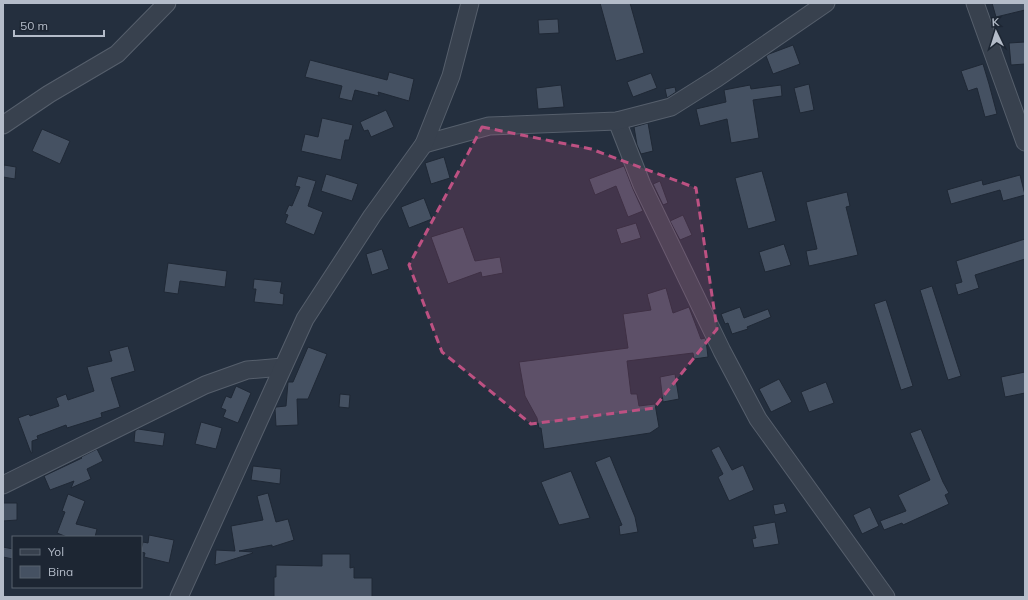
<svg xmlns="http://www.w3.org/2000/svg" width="1028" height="600" viewBox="0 0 1028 600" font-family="Mulish,sans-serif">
<rect width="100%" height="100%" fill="#242f3e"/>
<!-- building -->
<g fill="#455162" stroke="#1f2835">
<polygon points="600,3 630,3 644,53 616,61"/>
<polygon points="992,3 1025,3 1025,10 996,17"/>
<polygon points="558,19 559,33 539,34 538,20"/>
<polygon points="1025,42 1025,64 1011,65 1009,43"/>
<polygon points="793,45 800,64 773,74 766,56 769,54"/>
<polygon points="310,60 387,80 389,72 414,79 409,101 378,92 379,96 355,90 352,101 339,98 342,86 305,77"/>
<polygon points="983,64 989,84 997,114 985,117 977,88 968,91 961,71"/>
<polygon points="651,73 657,88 633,97 627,82"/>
<polygon points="809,84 814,110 800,113 794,88"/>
<polygon points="561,85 564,107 538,109 536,88"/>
<polygon points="750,85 751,89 781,85 782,96 753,100 759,138 731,143 727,119 700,126 696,109 726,102 724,90"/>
<polygon points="675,87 676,92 667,98 665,89"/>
<polygon points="386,110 394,127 371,137 368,130 364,131 360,122"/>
<polygon points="322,118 353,125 349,140 345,140 341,160 301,151 305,134 318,137"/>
<polygon points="648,123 653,151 641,154 637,145 634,127"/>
<polygon points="42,129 70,141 60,164 32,151"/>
<polygon points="444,157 450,178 431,184 425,163"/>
<polygon points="4,165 16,167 15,179 3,177"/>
<polygon points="624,166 633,189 643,211 628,217 616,186 595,195 589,179"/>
<polygon points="762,171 776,221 748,229 735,178"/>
<polygon points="326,174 358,184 352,201 321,191"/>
<polygon points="1020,175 1025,195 1003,201 1000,190 951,204 947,190 982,180 983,185"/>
<polygon points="298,176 316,181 308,206 323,212 314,235 285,223 288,215 285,214 289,205 292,206 300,187 295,186"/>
<polygon points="660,181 668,203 663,205 653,184"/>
<polygon points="847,192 850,206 846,207 858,255 809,266 806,251 817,249 806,202"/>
<polygon points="424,198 432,219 409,228 401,207"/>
<polygon points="683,215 692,235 680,240 670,221"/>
<polygon points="636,223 641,238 621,244 616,229"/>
<polygon points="463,227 475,261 500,257 503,273 482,277 481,272 448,284 431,237"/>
<polygon points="1025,239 1025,259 975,275 979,288 958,295 955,284 962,282 956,261"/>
<polygon points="784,244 791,265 765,272 759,252"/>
<polygon points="382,249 389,269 372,275 366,254"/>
<polygon points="168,263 227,271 225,287 180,281 178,294 164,292"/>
<polygon points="254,279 282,282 280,293 284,294 283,305 254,302 256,289 253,289"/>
<polygon points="932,286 961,376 948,380 920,290"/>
<polygon points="666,288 673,313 689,307 701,339 705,338 706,340 708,357 694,359 693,353 627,361 631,394 637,394 639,406 655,404 659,427 650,433 544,449 541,428 539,428 537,418 525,396 519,362 628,348 623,314 651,310 647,294"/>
<polygon points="886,300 913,386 901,390 874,304"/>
<polygon points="740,307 744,318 768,309 771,317 747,327 748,329 732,334 728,323 725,324 721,314"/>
<polygon points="128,346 135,371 111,378 120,407 101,413 102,417 67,428 66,425 37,436 38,439 32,441 32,453 31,453 18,418 29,414 30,416 59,406 56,398 66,394 68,400 94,391 87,367 112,361 109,351"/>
<polygon points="308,347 327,354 308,399 297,399 298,425 276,426 275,409 276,407 286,406 288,382 293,382"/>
<polygon points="1025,372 1025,393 1005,397 1001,377"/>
<polygon points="675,374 679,399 663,402 660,377"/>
<polygon points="779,379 792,402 771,412 759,389"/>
<polygon points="826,382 834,403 809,412 801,392"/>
<polygon points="236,386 251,393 238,423 223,417 226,410 221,408 226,396 231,398"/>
<polygon points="340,394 350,395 349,408 339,407"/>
<polygon points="201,422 222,428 216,449 195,444"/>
<polygon points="138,429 165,433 163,446 134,442 135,431"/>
<polygon points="921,429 943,482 949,493 945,495 949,504 903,525 902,523 884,530 880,521 906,511 898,495 930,480 910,433"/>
<polygon points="719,446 732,470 743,465 754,490 729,501 718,477 723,474 711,450"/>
<polygon points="97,449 103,461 87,469 91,479 71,488 74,481 50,490 44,476 82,458 81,457"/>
<polygon points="610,456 635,517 638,532 620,535 619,526 622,525 595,462"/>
<polygon points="253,466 281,469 280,484 251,480"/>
<polygon points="571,471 590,518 559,525 541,482"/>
<polygon points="268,493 276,522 288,519 294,540 272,547 272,545 239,551 252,552 253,553 215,565 216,550 235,551 231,526 263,520 257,496"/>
<polygon points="68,494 85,501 76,524 97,529 95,537 67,537 57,533 65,512 62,511"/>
<polygon points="3,503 17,503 17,520 3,521"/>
<polygon points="784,503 787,512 775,515 773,505"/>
<polygon points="870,507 879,526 862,534 853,515"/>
<polygon points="775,522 779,544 754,548 752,539 756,538 753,526"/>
<polygon points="149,535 174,540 169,563 144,557 145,553 141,552 141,550 143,542 148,543"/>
<polygon points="3,547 13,549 13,559 3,557"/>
<polygon points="322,554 350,554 350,568 354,567 354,578 372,578 372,597 274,597 274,577 276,577 276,565 322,566"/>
</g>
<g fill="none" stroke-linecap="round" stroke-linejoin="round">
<defs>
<g id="minor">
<polyline points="975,3 1025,142"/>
<polyline points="617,121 642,185 722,351 758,419 886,597"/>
<polyline points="3,125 49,94 117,54 167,3"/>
<polyline points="424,144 489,126 617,121 671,107 717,78 826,3"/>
<polyline points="3,485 205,385 247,370 283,367"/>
<polyline points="179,597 305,319 372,216 424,144 451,76 470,3"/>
</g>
</defs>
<!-- minor casing -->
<use href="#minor" stroke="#565f6c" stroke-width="19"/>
<!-- minor -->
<use href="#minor" stroke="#38414e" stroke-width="17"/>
</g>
<!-- marked area -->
<path fill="#bd5182" fill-opacity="0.2" stroke="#bd5182" stroke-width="3" stroke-dasharray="8 5" stroke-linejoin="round" d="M482,127L591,149L696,188L717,329L654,408L531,424L442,352L409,265Z"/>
<!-- border -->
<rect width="1028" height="600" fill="none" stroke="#b4bcc9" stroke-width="8"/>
<!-- legend -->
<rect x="12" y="536" width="130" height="52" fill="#1d2633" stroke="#59626f"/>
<rect x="20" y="549" width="20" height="6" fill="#38414e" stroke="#59626f"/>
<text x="48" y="556" font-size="12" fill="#b4bcc9">Yol</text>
<rect x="20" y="566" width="20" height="12" fill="#455162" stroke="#59626f"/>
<text x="48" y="576" font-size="12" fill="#b4bcc9">Bina</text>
<!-- north arrow -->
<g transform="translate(996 32) rotate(356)" stroke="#1d2633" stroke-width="3" paint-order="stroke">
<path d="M0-3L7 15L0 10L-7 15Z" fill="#b4bcc9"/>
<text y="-6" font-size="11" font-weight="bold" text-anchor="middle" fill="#b4bcc9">K</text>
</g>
<!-- scale -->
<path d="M14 30v6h90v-6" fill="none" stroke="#b4bcc9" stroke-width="2"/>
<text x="20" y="30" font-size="12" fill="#b4bcc9" stroke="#1d2633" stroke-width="3" paint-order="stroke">50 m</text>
</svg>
